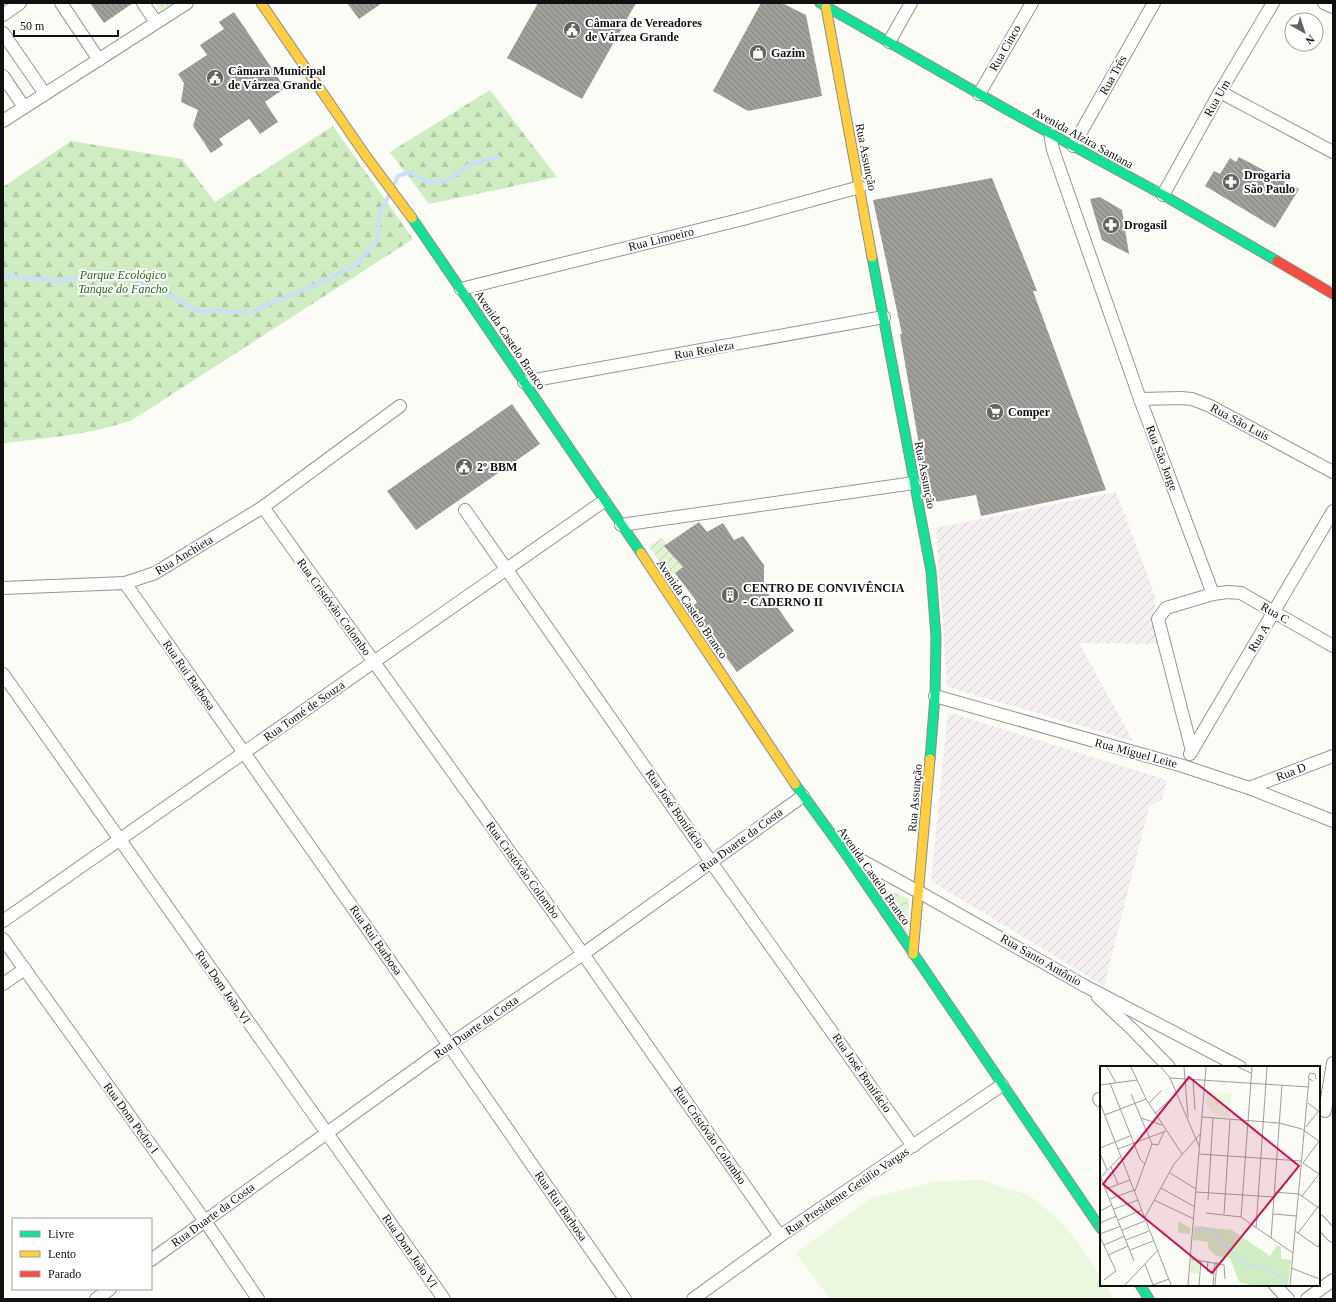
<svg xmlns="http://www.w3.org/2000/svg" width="1336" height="1302" viewBox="0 0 1336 1302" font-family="'Times New Roman',serif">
<defs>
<pattern id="industrial-furrows" width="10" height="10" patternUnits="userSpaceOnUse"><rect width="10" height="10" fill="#f5eff2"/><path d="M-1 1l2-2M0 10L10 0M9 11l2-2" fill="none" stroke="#d1ccce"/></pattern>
<pattern id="forest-firs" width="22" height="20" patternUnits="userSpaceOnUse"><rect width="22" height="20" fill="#cfecc2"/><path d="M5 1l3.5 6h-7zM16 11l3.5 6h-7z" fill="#b1c9a6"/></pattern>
<pattern id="park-crowns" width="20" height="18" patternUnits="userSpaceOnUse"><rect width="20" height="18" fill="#e1f3d5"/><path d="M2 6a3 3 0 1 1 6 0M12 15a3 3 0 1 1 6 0" fill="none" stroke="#c0cfb6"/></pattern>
<pattern id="garden-furrows" width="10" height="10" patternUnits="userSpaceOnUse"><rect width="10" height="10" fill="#e1f3d5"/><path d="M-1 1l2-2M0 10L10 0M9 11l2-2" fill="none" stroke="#c0cfb6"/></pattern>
<pattern id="building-back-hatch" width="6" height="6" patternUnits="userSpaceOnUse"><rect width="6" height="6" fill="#a09f9b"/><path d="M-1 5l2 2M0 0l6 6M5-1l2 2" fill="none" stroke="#81807d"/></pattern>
</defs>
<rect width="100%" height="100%" fill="#fcfcf6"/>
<!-- industrial -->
<g fill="url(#industrial-furrows)">
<polygon points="1116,492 1156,598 1153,618 1160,644 1079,643 1133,741 947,687 936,528"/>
<polygon points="948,712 1167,780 1162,799 1149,807 1104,986 931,881"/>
</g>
<!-- forest -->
<g fill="url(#forest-firs)">
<polygon points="490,90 557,177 429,204 390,152"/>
<path d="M333,126L413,239L132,420C90,435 47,438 3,443V187L71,141L182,159L215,202Z"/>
</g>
<!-- park -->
<g fill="url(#park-crowns)">
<polygon points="155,3 173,3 161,11"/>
<polygon points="870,882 909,899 907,934"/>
</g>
<!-- garden -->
<polygon fill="url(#garden-furrows)" points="662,538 683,567 669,577 649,546"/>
<!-- pitch -->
<polygon fill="#ecf7df" points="980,1180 1029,1195 1057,1218 1079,1243 1101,1278 1101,1285 1105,1285 1114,1299 830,1299 796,1253 871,1198 938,1181"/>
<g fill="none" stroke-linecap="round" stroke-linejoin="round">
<!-- stream -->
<g stroke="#cadff8" stroke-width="4">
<polyline points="393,187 398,176 410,172 426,182 447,181 470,164 498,157"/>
<polyline points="3,275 57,281 116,273"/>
<polyline points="136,280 159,289 197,311 252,312 317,284 356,265 378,240 379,215 389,195"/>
</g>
</g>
<!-- building -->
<g fill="url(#building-back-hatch)">
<polygon points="90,3 133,3 104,23"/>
<polygon points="347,3 382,3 359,19"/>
<polygon points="538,3 636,3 582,99 507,58"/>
<polygon points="761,3 782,3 806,15 822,96 748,111 713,91"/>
<polygon points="234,12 285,88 265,102 278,122 260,134 249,119 219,139 223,145 211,153 193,126 198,110 181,102 184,83 178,74 207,55 200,45 224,29 219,22"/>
<polygon points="1239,157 1299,189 1275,228 1205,186 1214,171 1220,174 1230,158 1236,162"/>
<polygon points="992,178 1037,291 1033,291 1106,490 981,516 976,495 929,503 900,334 902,334 873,200"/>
<polygon points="1100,197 1122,210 1129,254 1102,240 1090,199"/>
<polygon points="512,404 540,444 416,530 387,491"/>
<polygon points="699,522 707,532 723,523 734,540 743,536 764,565 764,588 794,631 737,672 691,609 697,602 675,573 683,567 664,546"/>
</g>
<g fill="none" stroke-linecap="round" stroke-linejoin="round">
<defs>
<g id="street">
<polyline points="61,3 99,60"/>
<polyline points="143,3 156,22"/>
<polyline points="1324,3 1333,7"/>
<polyline points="3,15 20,3"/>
<polyline points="3,33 45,94"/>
<polyline points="889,42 911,3"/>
<polyline points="3,76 24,107"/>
<polyline points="1220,92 1333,152"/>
<polyline points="979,94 1032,3"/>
<polyline points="3,121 187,3"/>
<polyline points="1050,134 1053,150 1140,399 1213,594"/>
<polyline points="1073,146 1154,3"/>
<polyline points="1163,195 1220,92 1273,3"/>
<polyline points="461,289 743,219 860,187"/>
<polyline points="524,382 884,317"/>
<polyline points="1140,399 1181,398 1192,399 1210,406 1333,472"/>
<polyline points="263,507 583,954 780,1236"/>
<polyline points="465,510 711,862 913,1146"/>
<polyline points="621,525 914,483"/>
<polyline points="125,583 449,1045 625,1299"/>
<polyline points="3,588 125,583 155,573 263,507 400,406"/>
<polyline points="3,674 444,1299"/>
<polyline points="935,696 1183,766 1249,788 1333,821"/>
<polyline points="1192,751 1158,619 1166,608 1213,594 1228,592 1241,593 1333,646"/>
<polyline points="1190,754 1333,511"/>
<polyline points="1249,788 1333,756"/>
<polyline points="846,852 919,892 1085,986 1240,1067"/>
<polyline points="3,921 604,501"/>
<polyline points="3,939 205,1221 258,1299"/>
<polyline points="3,984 25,969"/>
<polyline points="1098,997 1133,1030 1169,1067"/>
<polyline points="1099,1099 1101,1101"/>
<polyline points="1325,1111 1333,1063"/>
<polyline points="1319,1221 1333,1236"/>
<polyline points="151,1260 449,1045 583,954 803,796"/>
<polyline points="1275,1285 1288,1299"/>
<polyline points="96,1299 110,1289"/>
<polyline points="693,1299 780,1236 1002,1085"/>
<polyline points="1307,1299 1333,1280"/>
</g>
<g id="fast">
<polyline points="820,3 1011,112 1163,195 1277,261"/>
<polyline points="412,218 641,553"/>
<polyline points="872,257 931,571 936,637 935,696 930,759"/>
<polyline points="795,784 843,850 1101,1229"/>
<polyline points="1140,1285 1149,1299"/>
</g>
<g id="slow">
<polyline points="261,3 366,156 412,218"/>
<polyline points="826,7 872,257"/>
<polyline points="641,553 795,784"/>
<polyline points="913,954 930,759"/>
</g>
<polyline id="jam" points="1277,261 1333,294"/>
</defs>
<!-- street casing -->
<use href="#street" stroke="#969694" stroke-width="14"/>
<!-- fast casing -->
<use href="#fast" stroke="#8d8d8a" stroke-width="11"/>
<!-- slow casing -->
<use href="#slow" stroke="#8d8d8a" stroke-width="11"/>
<!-- jam casing -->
<use href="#jam" stroke="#8d8d8a" stroke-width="11"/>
<!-- street -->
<use href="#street" stroke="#fffffe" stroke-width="12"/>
<!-- fast -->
<use href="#fast" stroke="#16e098" stroke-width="9"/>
<!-- slow -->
<use href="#slow" stroke="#ffcf43" stroke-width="9"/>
<!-- jam -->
<use href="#jam" stroke="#f24e42" stroke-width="9"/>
</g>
<!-- icons -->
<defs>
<symbol id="civic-disc" viewBox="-11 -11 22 22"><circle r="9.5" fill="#636360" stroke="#fff"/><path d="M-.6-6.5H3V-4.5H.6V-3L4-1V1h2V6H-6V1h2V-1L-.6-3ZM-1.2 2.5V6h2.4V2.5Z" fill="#fff"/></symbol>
<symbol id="shop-disc" viewBox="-11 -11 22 22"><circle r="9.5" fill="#636360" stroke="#fff"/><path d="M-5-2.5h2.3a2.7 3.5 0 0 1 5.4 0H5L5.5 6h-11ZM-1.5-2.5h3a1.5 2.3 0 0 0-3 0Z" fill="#fff"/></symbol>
<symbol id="pharmacy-disc" viewBox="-11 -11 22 22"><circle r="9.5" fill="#636360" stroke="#fff"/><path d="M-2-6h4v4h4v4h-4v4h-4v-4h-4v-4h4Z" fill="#fff"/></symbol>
<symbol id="supermarket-disc" viewBox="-11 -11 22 22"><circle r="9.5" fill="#636360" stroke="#fff"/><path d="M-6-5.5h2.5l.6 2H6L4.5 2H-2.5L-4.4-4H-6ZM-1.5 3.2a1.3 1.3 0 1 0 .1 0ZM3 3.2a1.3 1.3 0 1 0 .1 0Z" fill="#fff"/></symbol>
<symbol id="building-disc" viewBox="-11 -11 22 22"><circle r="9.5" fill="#636360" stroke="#fff"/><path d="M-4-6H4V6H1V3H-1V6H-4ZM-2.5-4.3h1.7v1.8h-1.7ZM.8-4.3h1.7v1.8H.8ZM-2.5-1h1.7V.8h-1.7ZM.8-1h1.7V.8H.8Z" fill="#fff"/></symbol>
</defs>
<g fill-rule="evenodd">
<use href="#civic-disc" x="562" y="20" width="20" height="20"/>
<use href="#shop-disc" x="748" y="43" width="20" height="20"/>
<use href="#civic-disc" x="205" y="68" width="20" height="20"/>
<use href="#pharmacy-disc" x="1221" y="172" width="20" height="20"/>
<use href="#pharmacy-disc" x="1101" y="215" width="20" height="20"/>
<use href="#supermarket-disc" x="985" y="402" width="20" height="20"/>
<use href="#civic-disc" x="454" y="457" width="20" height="20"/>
<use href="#building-disc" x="720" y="585" width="20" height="20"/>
</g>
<g text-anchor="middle" stroke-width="4" stroke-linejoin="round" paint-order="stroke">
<!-- poi labels -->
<g font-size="12" font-weight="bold" fill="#101010" stroke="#fff" text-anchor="start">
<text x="585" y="27">Câmara de Vereadores<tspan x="585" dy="14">de Várzea Grande</tspan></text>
<text x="771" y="57">Gazim</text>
<text x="228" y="75">Câmara Municipal<tspan x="228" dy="14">de Várzea Grande</tspan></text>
<text x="1244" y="179">Drogaria<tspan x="1244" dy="14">São Paulo</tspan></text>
<text x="1124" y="229">Drogasil</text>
<text x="1008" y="416">Comper</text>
<text x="477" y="471">2º BBM</text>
<text x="743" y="592">CENTRO DE CONVIVÊNCIA<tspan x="743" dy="14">- CADERNO II</tspan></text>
</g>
<!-- street labels -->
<g font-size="12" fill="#101010" stroke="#fff">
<text transform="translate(1005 48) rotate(-60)" y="4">Rua Cinco</text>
<text transform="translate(1113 75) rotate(-61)" y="4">Rua Três</text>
<text transform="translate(1217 98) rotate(-60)" y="4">Rua Um</text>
<text transform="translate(1083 138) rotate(29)" y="4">Avenida Alzira Santana</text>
<text transform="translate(866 157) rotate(79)" y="4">Rua Assunção</text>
<text transform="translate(661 239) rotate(-14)" y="4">Rua Limoeiro</text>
<text transform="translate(510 340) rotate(56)" y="4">Avenida Castelo Branco</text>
<text transform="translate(704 350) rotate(-10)" y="4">Rua Realeza</text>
<text transform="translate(1240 422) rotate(28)" y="4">Rua São Luis</text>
<text transform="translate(1162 458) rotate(69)" y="4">Rua São Jorge</text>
<text transform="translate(925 475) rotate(79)" y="4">Rua Assunção</text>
<text transform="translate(184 555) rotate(-31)" y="4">Rua Anchieta</text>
<text transform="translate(334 607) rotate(54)" y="4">Rua Cristóvão Colombo</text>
<text transform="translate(692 609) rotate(56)" y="4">Avenida Castelo Branco</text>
<text transform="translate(1275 613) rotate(30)" y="4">Rua C</text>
<text transform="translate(1259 638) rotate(-59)" y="4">Rua A</text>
<text transform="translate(189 675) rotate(55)" y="4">Rua Rui Barbosa</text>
<text transform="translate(304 711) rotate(-35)" y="4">Rua Tomé de Souza</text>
<text transform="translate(1136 753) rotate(15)" y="4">Rua Miguel Leite</text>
<text transform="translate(1291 772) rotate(-21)" y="4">Rua D</text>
<text transform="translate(915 798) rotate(-85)" y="4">Rua Assunção</text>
<text transform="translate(675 809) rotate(55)" y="4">Rua José Bonifácio</text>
<text transform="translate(741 840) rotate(-36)" y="4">Rua Duarte da Costa</text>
<text transform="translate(523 870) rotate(54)" y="4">Rua Cristóvão Colombo</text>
<text transform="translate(874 876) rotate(55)" y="4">Avenida Castelo Branco</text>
<text transform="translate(376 940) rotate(55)" y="4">Rua Rui Barbosa</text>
<text transform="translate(1041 960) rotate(30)" y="4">Rua Santo Antônio</text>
<text transform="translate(223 987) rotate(55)" y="4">Rua Dom João VI</text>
<text transform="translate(476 1027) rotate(-35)" y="4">Rua Duarte da Costa</text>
<text transform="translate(862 1073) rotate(55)" y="4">Rua José Bonifácio</text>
<text transform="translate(131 1118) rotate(54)" y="4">Rua Dom Pedro I</text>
<text transform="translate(710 1135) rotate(55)" y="4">Rua Cristóvão Colombo</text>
<text transform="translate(847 1191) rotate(-34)" y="4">Rua Presidente Getúlio Vargas</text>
<text transform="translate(561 1206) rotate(55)" y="4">Rua Rui Barbosa</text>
<text transform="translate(213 1215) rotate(-36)" y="4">Rua Duarte da Costa</text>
<text transform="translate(410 1251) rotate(55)" y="4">Rua Dom João VI</text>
</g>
<!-- park labels -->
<g font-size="12" font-style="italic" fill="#1e6d1c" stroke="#fff">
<text x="123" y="279">Parque Ecológico<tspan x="123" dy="14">Tanque do Fancho</tspan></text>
</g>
</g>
<!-- overview -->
<g transform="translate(1100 1066)">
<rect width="220" height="220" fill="#fcfcf6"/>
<path d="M78,155L90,162V168L78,167ZM94,160L132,164L170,190L177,179L181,181V193L191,194L188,219H150L139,216L130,192L116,190L108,182V176L93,174Z" fill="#cfecc2"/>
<path d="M91,194L100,195L99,208L90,207Z" fill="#e1f3d5"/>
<path d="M107,26L131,27L130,51H120L110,45L106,37Z" fill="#ecf7df"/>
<path fill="none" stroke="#cadff8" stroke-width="2" d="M94,165L101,161L112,164L120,175M121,177L148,199L160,200L178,209L185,219"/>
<path fill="none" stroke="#9e9e9a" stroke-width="1" d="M7,1L16,17M31,1L46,33L82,88M61,1L70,12L99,80M84,1L88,51M138,1L151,7M70,12L209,21M93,14L95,44M213,15L208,12L210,7L215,8L216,13M10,17L40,93L45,98M0,19L37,14M31,28L52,78M0,37L71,219M49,37L61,25M208,37L220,46M55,47L77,28M5,49L46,33M102,51L179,57L202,63L220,76M41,52L62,59M206,61L220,43M52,78L58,79L64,66M0,82L30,70M18,83L66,65M0,87L7,104M99,88L202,95M203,97L220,74M203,97L219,108M11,101L18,118M70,107L96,123M0,112L21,90M1,112L34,195M61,122L95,141M6,123L30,114M35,125L52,78M96,126L174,131M174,126L199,128L220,143M202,130L220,107M10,133L34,124M54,134L94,153M108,134L113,52M14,143L38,134M0,145L12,139M106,147L141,151L193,187M124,148L130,54M173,148L197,150M45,151L74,98L100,68M141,151L152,1M18,154L42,144M0,157L16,150M156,162L167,1M22,164L45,155M195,165L209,13M198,167L220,138M0,168L21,160M0,171L16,205L4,214M171,173L182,19M26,174L49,165M4,179L25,170M30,184L53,175M8,189L28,180M91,193L124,199L125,213M108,195L107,205L114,206M45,198L53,219L69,213M191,202L220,213M25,219L57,185M88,219L106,1M99,219L101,195M113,219L115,196M115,219L117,196M190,219L195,165L218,181L220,177"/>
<path fill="#c2185b" fill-opacity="0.15" stroke="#c2185b" stroke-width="2" d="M89,11L199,100L112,207L3,118Z"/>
<rect width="220" height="220" fill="none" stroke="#101010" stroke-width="2"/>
</g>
<!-- border -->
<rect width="1336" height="1302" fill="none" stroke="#101010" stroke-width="8"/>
<!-- legend -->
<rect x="12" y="1218" width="140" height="72" fill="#ffffff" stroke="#9f9f9f"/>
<rect x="20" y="1231" width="20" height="6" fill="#16e098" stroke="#9f9f9f"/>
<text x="48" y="1238" font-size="12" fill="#101010">Livre</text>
<rect x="20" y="1251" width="20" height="6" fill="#ffcf43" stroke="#9f9f9f"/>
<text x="48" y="1258" font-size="12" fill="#101010">Lento</text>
<rect x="20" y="1271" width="20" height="6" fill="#f24e42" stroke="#9f9f9f"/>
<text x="48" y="1278" font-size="12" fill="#101010">Parado</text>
<!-- north arrow -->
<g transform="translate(1304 32) rotate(141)"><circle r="19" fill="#ffffff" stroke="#9f9f9f"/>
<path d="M0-3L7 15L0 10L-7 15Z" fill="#636360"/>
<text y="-6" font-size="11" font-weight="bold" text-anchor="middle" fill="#101010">N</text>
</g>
<!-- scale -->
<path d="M14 30v6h104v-6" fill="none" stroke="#101010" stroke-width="2"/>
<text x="20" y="30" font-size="12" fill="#101010" stroke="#ffffff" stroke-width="3" paint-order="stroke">50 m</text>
</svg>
